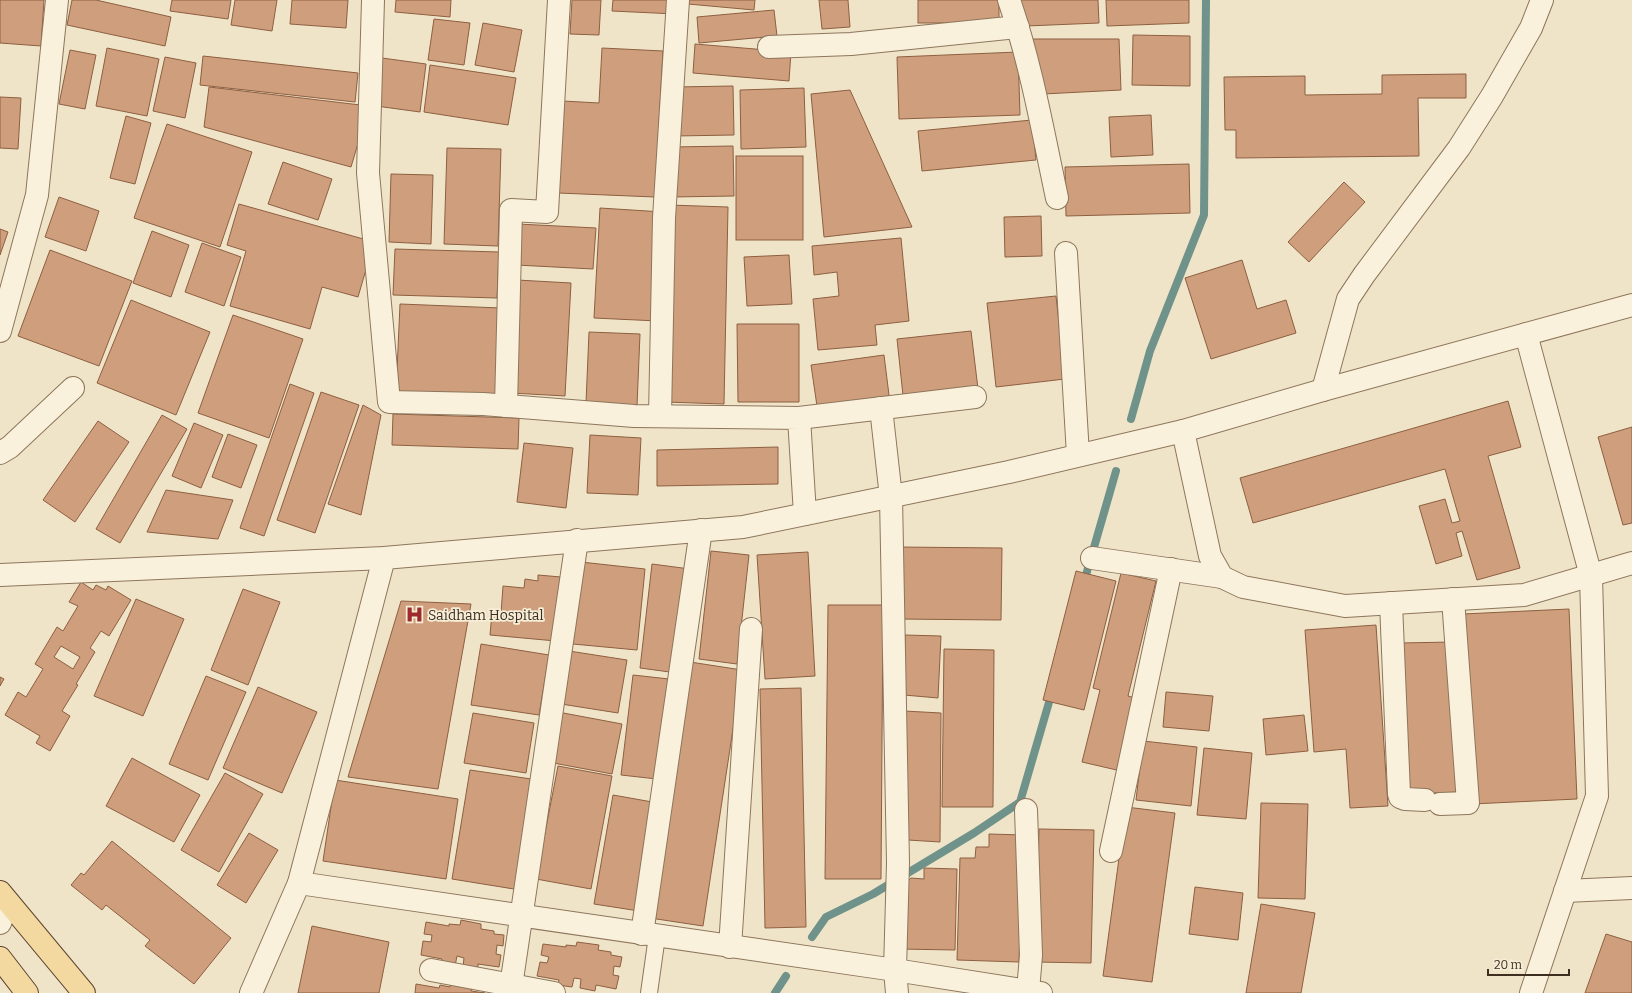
<svg xmlns="http://www.w3.org/2000/svg" width="1632" height="993" viewBox="0 0 1632 993" font-family="Bitter,serif">
<rect width="100%" height="100%" fill="#f0e4c8"/>
<g fill="none" stroke-linecap="round" stroke-linejoin="round">
<!-- stream -->
<g stroke="#6f938a" stroke-width="8">
<polyline points="1131,419 1150,351 1204,215 1206,0"/>
<polyline points="1084,582 1116,471"/>
<polyline points="812,937 826,917 873,894 974,833 1020,802 1052,692"/>
<polyline points="775,993 786,976"/>
</g>
</g>
<!-- building -->
<g fill="#cf9f7d" stroke="#8d5f41" fill-rule="evenodd">
<polygon points="0,0 44,0 41,46 0,43"/>
<polygon points="72,0 96,0 171,17 165,46 67,25"/>
<polygon points="172,0 231,0 228,19 170,11"/>
<polygon points="235,0 277,0 272,31 231,25"/>
<polygon points="292,0 348,0 346,28 290,24"/>
<polygon points="396,0 451,0 450,17 395,12"/>
<polygon points="572,0 601,0 599,35 570,34"/>
<polygon points="613,0 676,0 676,14 612,11"/>
<polygon points="688,0 755,0 754,10 688,4"/>
<polygon points="819,0 848,0 850,27 822,29"/>
<rect x="918" y="0" width="81" height="23"/>
<polygon points="1020,0 1098,0 1099,23 1026,26"/>
<polygon points="1106,0 1189,0 1189,23 1107,26"/>
<polygon points="774,10 777,36 699,43 697,17"/>
<polygon points="434,19 470,23 464,65 428,60"/>
<polygon points="483,23 522,30 514,72 475,65"/>
<polygon points="1133,35 1190,36 1190,86 1132,85"/>
<polygon points="1032,39 1119,39 1121,90 1043,94"/>
<polygon points="695,44 791,52 789,81 693,73"/>
<polygon points="107,48 159,59 147,116 96,106"/>
<polygon points="602,48 663,51 655,197 558,193 563,101 599,103"/>
<polygon points="70,50 96,55 85,109 59,104"/>
<polygon points="1018,52 1020,115 899,119 897,57"/>
<polygon points="203,56 358,73 355,102 200,85"/>
<polygon points="165,57 196,63 185,118 153,111"/>
<polygon points="382,58 426,64 420,112 376,106"/>
<polygon points="430,65 516,78 508,125 424,112"/>
<polygon points="1466,74 1466,98 1418,98 1419,156 1236,158 1236,130 1225,130 1224,77 1305,76 1305,95 1382,94 1382,75"/>
<polygon points="733,86 734,135 675,136 674,87"/>
<polygon points="209,87 369,106 351,167 204,127"/>
<polygon points="804,88 806,147 741,149 740,90"/>
<polygon points="850,90 912,227 824,237 811,94"/>
<polygon points="0,97 21,98 18,149 0,148"/>
<polygon points="1151,115 1153,155 1111,157 1109,117"/>
<polygon points="126,116 151,123 135,184 110,178"/>
<polygon points="1032,120 1036,160 922,171 918,131"/>
<polygon points="167,124 252,152 220,247 134,218"/>
<polygon points="733,146 734,196 671,197 671,147"/>
<polygon points="447,148 501,149 498,246 444,244"/>
<rect x="736" y="156" width="67" height="84"/>
<polygon points="283,162 332,179 318,220 268,204"/>
<polygon points="1189,164 1190,213 1066,216 1065,167"/>
<polygon points="391,174 433,175 431,244 389,242"/>
<polygon points="1344,182 1365,202 1309,262 1288,242"/>
<polygon points="59,197 99,211 86,251 45,237"/>
<polygon points="239,204 374,242 358,297 322,287 310,329 230,306 246,251 227,245"/>
<polygon points="669,205 728,207 724,404 665,402"/>
<polygon points="600,208 663,212 658,321 594,318"/>
<polygon points="1041,216 1042,256 1005,257 1004,217"/>
<polygon points="518,224 596,228 593,269 516,265"/>
<polygon points="0,229 8,232 0,255"/>
<polygon points="152,231 189,245 171,297 133,283"/>
<polygon points="901,238 909,321 875,325 877,345 818,350 813,299 839,296 837,272 814,275 812,246"/>
<polygon points="202,243 241,257 224,306 185,292"/>
<polygon points="395,249 499,252 497,298 393,295"/>
<polygon points="50,250 132,281 99,366 18,336"/>
<polygon points="789,255 792,304 747,306 744,257"/>
<polygon points="1242,260 1257,309 1286,300 1296,333 1211,359 1185,278"/>
<polygon points="517,280 571,283 565,396 511,393"/>
<polygon points="1056,296 1065,379 996,387 987,303"/>
<polygon points="131,300 210,332 176,415 97,383"/>
<polygon points="400,304 501,308 498,398 396,394"/>
<polygon points="233,315 303,339 269,438 198,413"/>
<polygon points="737,324 799,324 799,402 738,402"/>
<polygon points="971,331 979,397 904,405 897,339"/>
<polygon points="589,332 640,334 637,406 586,403"/>
<polygon points="884,355 890,403 818,413 811,365"/>
<polygon points="290,384 314,393 264,536 240,528"/>
<polygon points="321,392 359,405 315,533 277,520"/>
<polygon points="1508,401 1521,447 1488,456 1520,568 1477,580 1462,531 1456,533 1462,556 1436,564 1419,506 1445,499 1452,523 1460,521 1445,469 1253,523 1240,478"/>
<polygon points="363,405 381,415 361,515 328,504"/>
<polygon points="393,414 519,418 518,449 392,445"/>
<polygon points="162,415 187,429 120,543 96,529"/>
<polygon points="98,421 129,442 75,522 43,500"/>
<polygon points="194,423 223,435 201,488 172,476"/>
<polygon points="1632,427 1632,523 1623,525 1598,437"/>
<polygon points="228,434 257,445 241,488 212,477"/>
<polygon points="590,435 641,438 638,495 587,493"/>
<polygon points="524,443 573,448 566,508 517,502"/>
<polygon points="778,447 778,484 657,486 657,450"/>
<polygon points="166,490 233,500 218,539 147,532"/>
<polygon points="897,547 1002,548 1001,620 897,619"/>
<polygon points="711,551 749,555 737,664 699,659"/>
<polygon points="808,552 815,676 765,679 757,555"/>
<polygon points="581,562 645,569 637,650 573,644"/>
<polygon points="652,564 690,569 677,673 640,668"/>
<polygon points="1076,571 1116,581 1084,710 1043,700"/>
<polygon points="1121,573 1156,581 1128,696 1139,699 1121,771 1082,762 1100,690 1093,688"/>
<polygon points="538,575 561,577 556,641 490,635 492,612 501,613 503,586 524,588 525,579 538,581"/>
<path d="M81,582L93,590L96,585L106,590L108,586L131,600L109,636L101,631L90,648L95,652L76,684L78,685L62,711L70,716L50,751L36,743L40,736L5,715L18,692L26,697L43,669L35,664L57,627L63,631L78,606L69,602ZM61,646L80,657L73,669L54,657Z"/>
<polygon points="243,589 280,602 248,685 211,670"/>
<polygon points="136,599 184,619 143,716 94,696"/>
<polygon points="401,601 471,604 438,789 348,777"/>
<polygon points="828,605 883,605 881,879 825,879"/>
<polygon points="1569,609 1577,799 1472,804 1463,614"/>
<polygon points="1376,625 1388,806 1350,808 1346,749 1314,752 1305,630"/>
<polygon points="905,635 941,636 938,698 904,695"/>
<polygon points="1452,642 1460,792 1407,794 1400,643"/>
<polygon points="481,644 549,655 539,715 471,705"/>
<polygon points="944,649 994,650 993,807 942,807"/>
<polygon points="569,651 627,660 618,713 561,704"/>
<polygon points="690,662 742,670 703,926 650,918"/>
<polygon points="633,675 669,679 657,779 621,775"/>
<polygon points="206,676 246,692 208,780 169,764"/>
<polygon points="0,677 4,679 0,686"/>
<polygon points="258,687 317,712 282,793 223,768"/>
<polygon points="801,688 806,927 765,928 760,689"/>
<polygon points="1166,692 1213,696 1209,731 1163,727"/>
<polygon points="904,711 941,713 940,842 908,840"/>
<polygon points="558,712 622,724 612,774 548,762"/>
<polygon points="473,713 534,723 526,773 464,763"/>
<polygon points="1304,715 1308,751 1266,755 1263,719"/>
<polygon points="1143,741 1197,747 1191,806 1136,800"/>
<polygon points="1204,748 1252,753 1246,819 1197,815"/>
<polygon points="132,758 200,795 174,842 106,806"/>
<polygon points="558,766 612,776 591,889 536,879"/>
<polygon points="470,770 538,780 520,890 452,879"/>
<polygon points="225,773 263,794 219,872 181,850"/>
<polygon points="335,780 458,799 446,879 323,861"/>
<polygon points="613,795 658,803 639,911 594,904"/>
<polygon points="1261,803 1308,804 1305,899 1258,898"/>
<polygon points="1126,807 1175,813 1152,982 1103,976"/>
<polygon points="1039,829 1094,830 1091,963 1036,962"/>
<polygon points="249,833 278,850 246,903 217,885"/>
<polygon points="989,834 1023,835 1019,962 957,960 960,858 975,858 976,847 989,847"/>
<polygon points="112,841 231,938 194,984 145,946 150,940 106,905 102,910 71,885 81,873 84,875"/>
<polygon points="924,868 957,869 955,950 899,949 901,887 911,878 924,879"/>
<polygon points="1195,887 1243,893 1238,940 1189,934"/>
<polygon points="1261,904 1315,913 1301,993 1246,993"/>
<polygon points="461,920 481,924 481,929 494,931 494,934 504,935 503,946 497,945 496,954 501,955 499,967 478,964 478,969 463,967 464,958 457,956 455,966 441,963 442,959 421,955 423,941 431,942 432,935 424,934 426,922 449,926 449,924 460,925"/>
<polygon points="312,926 389,942 379,993 298,993"/>
<polygon points="1606,934 1632,942 1632,993 1585,993"/>
<polygon points="577,942 599,945 598,950 611,952 611,955 622,957 620,967 614,966 613,975 619,976 616,989 596,985 595,991 580,988 581,979 574,978 572,987 558,985 559,980 537,976 540,962 547,963 549,957 541,955 543,944 566,947 566,945 576,946"/>
<polygon points="451,982 472,985 471,991 485,993 415,993 416,984 439,988 440,985 450,987"/>
</g>
<g fill="none" stroke-linecap="round" stroke-linejoin="round">
<defs>
<polyline id="service" points="649,993 657,936"/>
<g id="minor">
<polyline points="373,0 368,173 389,402 483,404 634,416 799,418 805,514"/>
<path d="M1009,0C1031,64 1043,132 1057,198"/>
<polyline points="769,47 851,44 1018,27"/>
<polyline points="1066,253 1078,455"/>
<polyline points="0,331 37,195 57,0"/>
<polyline points="1526,334 1591,576 1597,796 1531,993"/>
<polyline points="1323,390 1348,299 1364,275 1459,148 1492,96 1531,28 1542,0"/>
<polyline points="506,406 511,210 547,212 559,0"/>
<polyline points="881,408 891,497 898,863 895,970 897,993"/>
<polyline points="660,416 664,218 678,0"/>
<polyline points="799,418 975,397"/>
<polyline points="1183,431 1210,556 1222,577 1243,587 1345,606 1524,595 1632,563"/>
<polyline points="0,453 10,447 73,388"/>
<polyline points="1092,558 1222,577"/>
<polyline points="1391,603 1399,794 1400,797 1405,799 1425,800"/>
<polyline points="1440,804 1468,803 1453,599"/>
<polyline points="1026,810 1031,955 1028,991"/>
<polyline points="1111,851 1171,569"/>
<polyline points="299,883 895,970 1041,993"/>
<polyline points="1565,891 1632,888"/>
<polyline points="0,923 8,902"/>
<polyline points="642,934 701,530"/>
<polyline points="730,947 751,629"/>
<polyline points="431,970 554,993"/>
<polyline points="251,993 299,883 384,558"/>
<polyline points="510,993 577,540"/>
</g>
<polyline id="tertiary" points="0,575 384,558 743,527 1009,472 1183,431 1323,390 1632,305"/>
<g id="primary">
<polyline points="0,892 84,993"/>
<polyline points="0,958 27,993"/>
</g>
</defs>
<!-- service casing -->
<use href="#service" stroke="#8d765c" stroke-width="18"/>
<!-- minor casing -->
<use href="#minor" stroke="#8d765c" stroke-width="24"/>
<!-- tertiary casing -->
<use href="#tertiary" stroke="#8d765c" stroke-width="24"/>
<!-- primary casing -->
<use href="#primary" stroke="#5b4430" stroke-width="24"/>
<!-- service -->
<use href="#service" stroke="#faf1dc" stroke-width="16"/>
<!-- minor -->
<use href="#minor" stroke="#faf1dc" stroke-width="22"/>
<!-- tertiary -->
<use href="#tertiary" stroke="#faf1dc" stroke-width="22"/>
<!-- primary -->
<use href="#primary" stroke="#f3d9a0" stroke-width="22"/>
</g>
<!-- icons -->
<defs>
<symbol id="hospital-bare" viewBox="-9 -9 18 18"><path d="M-5-5h3v3.5h4V-5h3V5h-3V1.5h-4V5h-3Z" fill="#9e2a2b" stroke="#f7eed8" stroke-width="2.5" paint-order="stroke"/></symbol>
</defs>
<g fill-rule="evenodd">
<use href="#hospital-bare" x="402" y="602" width="25" height="25"/>
</g>
<g text-anchor="middle" stroke-width="3.5" stroke-linejoin="round" paint-order="stroke">
<!-- poi labels -->
<g font-size="14" fill="#3d2e20" stroke="#f7eed8" text-anchor="start">
<text x="428" y="620">Saidham Hospital</text>
</g>
</g>
<!-- scale -->
<path d="M1488 969v6h81v-6" fill="none" stroke="#3d2e20" stroke-width="2"/>
<text x="1494" y="969" font-size="12" fill="#3d2e20" stroke="#f7eed8" stroke-width="3" paint-order="stroke">20 m</text>
</svg>
